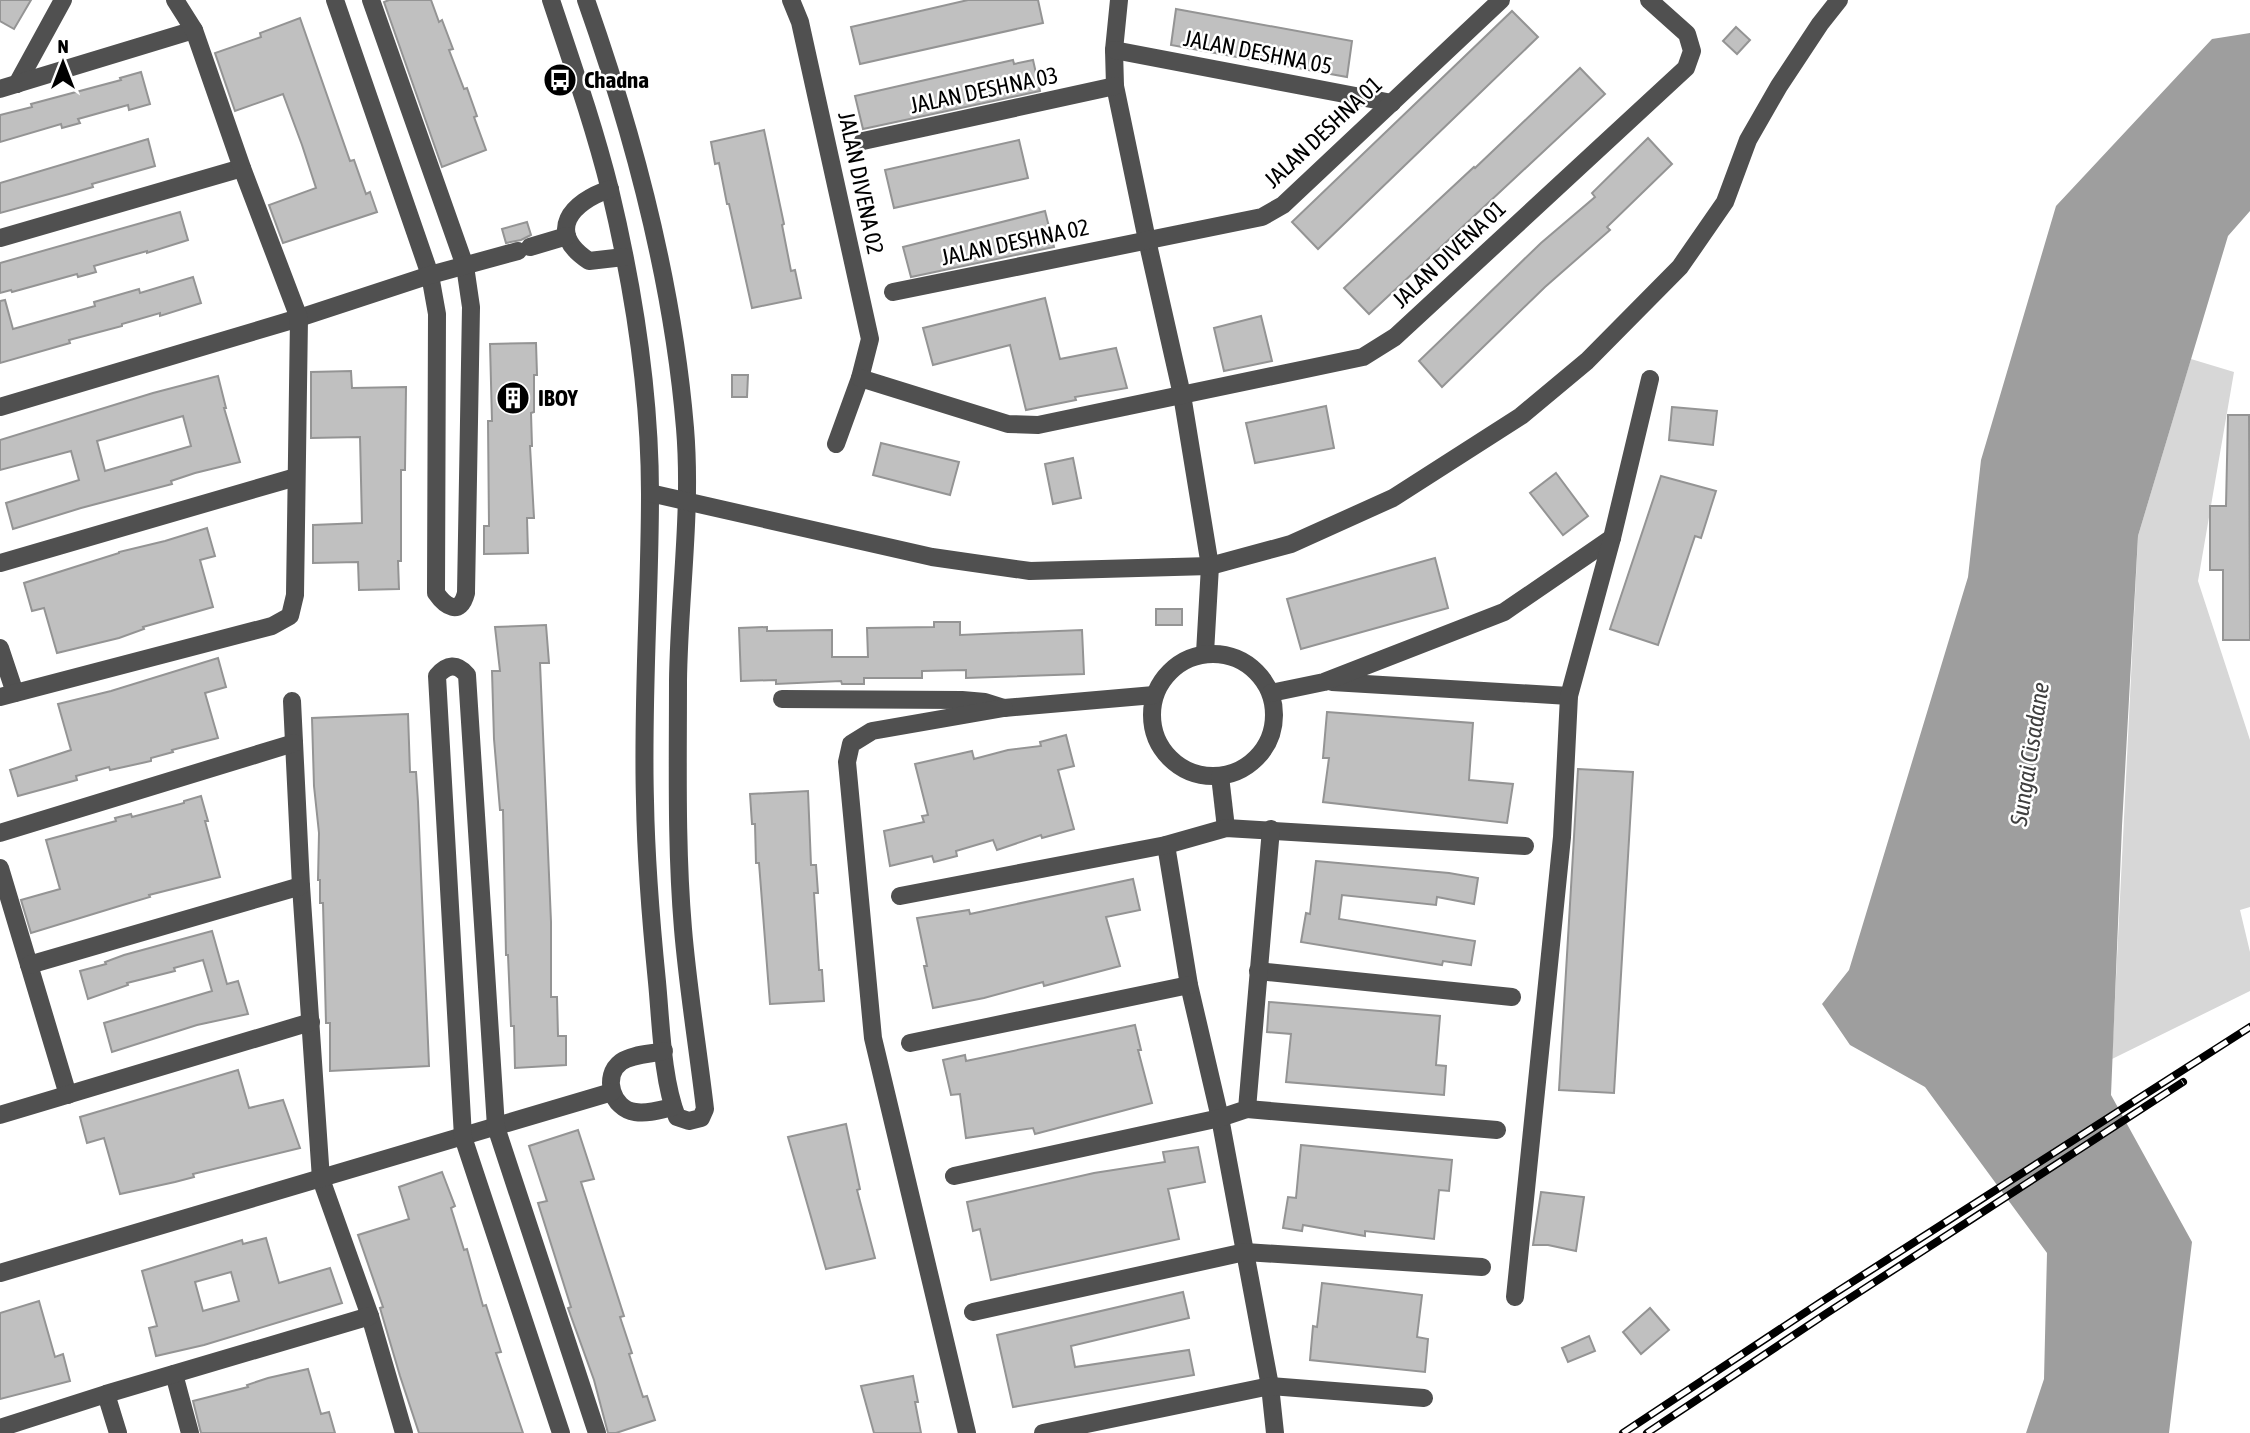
<svg xmlns="http://www.w3.org/2000/svg" width="2250" height="1433" viewBox="0 0 2250 1433" font-family="'Asap Condensed',sans-serif">
<rect width="100%" height="100%" fill="#fff"/>
<!-- green -->
<polygon fill="#d7d7d7" points="2191,359 2234,372 2198,581 2250,740 2250,907 2240,910 2250,952 2250,991 2112,1059 2138,536"/>
<!-- water -->
<polygon fill="#9e9e9e" points="2250,33 2250,211 2228,236 2138,536 2122,826 2111,1095 2192,1242 2169,1433 2026,1433 2044,1379 2047,1253 1925,1087 1850,1045 1822,1004 1849,970 1968,577 1981,460 2056,206 2212,39"/>
<!-- building -->
<g fill="#c0c0c0" stroke="#949494" stroke-width="2" fill-rule="evenodd">
<polygon points="0,0 31,0 14,29 0,21"/>
<polygon points="389,0 431,0 439,22 442,20 453,49 449,50 464,89 467,88 477,116 474,117 486,150 442,167 384,2"/>
<polygon points="968,0 1038,0 1043,23 860,64 851,27"/>
<polygon points="1176,9 1352,41 1347,77 1171,45"/>
<polygon points="1512,11 1538,37 1318,249 1292,222"/>
<polygon points="300,18 350,161 354,160 366,194 370,192 377,212 283,243 269,205 316,188 302,145 283,94 235,111 215,53 261,37 260,33"/>
<polygon points="1736,27 1750,40 1737,54 1723,41"/>
<polygon points="1013,60 1014,64 1033,60 1040,91 863,129 855,96"/>
<polygon points="1580,68 1605,94 1369,314 1344,288 1474,167 1475,168"/>
<polygon points="141,72 150,104 129,110 128,105 78,119 80,123 62,128 61,124 0,142 0,115 32,107 31,104 121,80 120,78"/>
<polygon points="764,130 784,224 782,225 791,271 795,270 801,298 752,308 729,204 727,204 719,163 715,164 711,142"/>
<polygon points="1648,138 1672,164 1607,227 1610,230 1545,287 1442,387 1419,361 1541,243 1595,197 1592,193"/>
<polygon points="148,139 155,166 92,184 93,187 69,194 0,213 0,183"/>
<polygon points="1019,140 1028,178 894,208 885,170"/>
<polygon points="1045,211 1054,247 911,277 903,247"/>
<polygon points="180,212 188,240 147,253 147,251 94,266 96,272 78,277 77,274 12,292 11,290 0,293 0,263"/>
<polygon points="527,222 531,235 521,240 506,243 502,229"/>
<polygon points="193,277 201,303 160,316 160,313 122,324 122,326 69,340 70,343 0,363 0,301 5,300 13,329 95,306 94,302 139,289 140,293"/>
<polygon points="1045,298 1060,359 1116,348 1127,388 1075,397 1076,400 1026,410 1010,345 933,365 923,328"/>
<polygon points="1261,316 1272,361 1224,371 1214,328"/>
<polygon points="536,343 537,375 534,375 534,412 531,413 532,446 530,446 534,518 527,518 528,553 484,554 484,526 489,526 488,421 492,421 490,344"/>
<polygon points="351,371 352,388 406,387 405,470 401,470 401,561 398,561 399,589 359,590 358,562 313,563 313,525 362,523 360,437 311,438 311,372"/>
<polygon points="732,375 748,375 747,397 732,397"/>
<path d="M218,376L226,408H224L240,462L195,473L171,481L172,484L81,508L13,529L6,503L79,480L71,451L0,470V440L153,393ZM183,416L191,446L105,471L97,441Z"/>
<polygon points="1326,406 1334,448 1255,463 1246,423"/>
<polygon points="1672,407 1717,411 1713,445 1669,440"/>
<polygon points="2228,415 2249,415 2250,640 2223,640 2223,570 2210,570 2210,506 2226,506"/>
<polygon points="881,443 959,462 950,495 873,475"/>
<polygon points="1073,458 1081,498 1053,504 1045,464"/>
<polygon points="1556,473 1588,516 1563,535 1530,493"/>
<polygon points="1661,476 1716,491 1701,538 1695,536 1658,645 1610,629"/>
<polygon points="207,528 215,556 200,560 213,607 143,627 144,629 119,638 57,653 44,608 32,611 24,583 119,553 119,552 165,541"/>
<polygon points="1435,558 1448,608 1301,649 1287,599"/>
<rect x="1156" y="609" width="26" height="16"/>
<polygon points="934,622 960,622 960,635 1082,630 1084,674 966,678 966,670 922,671 922,678 864,678 864,684 842,684 841,681 776,684 776,680 741,681 739,628 767,627 767,631 832,630 832,657 868,657 867,628 934,627"/>
<polygon points="546,625 549,663 540,663 551,922 551,997 557,997 558,1036 566,1036 566,1065 515,1068 514,1026 511,1026 508,955 506,955 503,810 500,810 494,739 492,671 500,671 495,627"/>
<polygon points="218,658 226,687 205,693 218,738 172,750 173,752 151,758 151,761 110,770 109,767 76,776 77,780 18,796 10,770 71,750 58,704 111,691"/>
<polygon points="1327,712 1473,723 1469,780 1513,784 1507,823 1323,802 1329,758 1323,758"/>
<polygon points="408,714 410,772 416,772 418,802 429,1066 330,1071 330,1023 326,1023 323,903 320,903 320,880 318,880 319,833 314,786 312,718"/>
<polygon points="1066,735 1074,766 1058,770 1074,829 1042,838 1041,835 997,850 993,840 956,851 957,856 934,862 932,856 890,866 884,831 924,822 922,816 928,815 915,764 972,751 974,759 1008,750 1041,746 1040,742"/>
<polygon points="1578,769 1633,772 1614,1093 1559,1090"/>
<polygon points="808,791 811,865 816,865 818,893 814,893 819,970 822,970 824,1001 770,1004 759,863 756,863 755,824 752,824 750,794"/>
<polygon points="201,796 208,821 205,821 220,877 149,895 150,897 126,904 31,933 21,900 60,889 46,840 116,821 115,818 131,814 132,817 184,803 184,801"/>
<polygon points="1316,861 1449,873 1478,878 1474,904 1437,897 1436,905 1342,895 1339,919 1475,941 1471,965 1443,961 1442,965 1301,942 1306,913 1310,914"/>
<polygon points="1133,879 1140,910 1106,917 1120,966 1044,986 1043,982 984,998 933,1008 924,966 927,966 917,918 969,910 970,914"/>
<polygon points="212,931 227,984 238,981 248,1014 197,1025 112,1052 104,1023 212,991 203,960 174,968 175,971 127,983 128,985 88,999 80,971 106,964 105,962 124,955"/>
<polygon points="1269,1002 1440,1016 1436,1065 1446,1066 1444,1095 1286,1082 1291,1034 1267,1032"/>
<polygon points="1135,1025 1141,1050 1138,1050 1152,1103 1035,1134 1033,1128 966,1138 960,1094 951,1095 943,1060 965,1055 966,1061"/>
<polygon points="238,1070 249,1108 283,1100 300,1148 193,1174 194,1177 175,1182 120,1194 104,1138 87,1143 80,1117"/>
<polygon points="846,1124 860,1189 857,1190 875,1258 826,1269 788,1137"/>
<polygon points="578,1130 594,1179 581,1182 624,1316 620,1317 632,1353 629,1354 643,1397 647,1396 655,1420 616,1433 608,1433 594,1380 568,1308 571,1307 538,1203 547,1201 529,1146"/>
<polygon points="1301,1145 1452,1160 1449,1191 1439,1190 1434,1239 1365,1231 1365,1236 1303,1225 1302,1231 1283,1228 1288,1197 1296,1198"/>
<polygon points="1198,1147 1205,1182 1168,1189 1179,1239 991,1280 980,1229 973,1231 967,1202 1094,1173 1165,1162 1163,1152"/>
<polygon points="442,1172 455,1206 451,1208 464,1250 467,1249 483,1306 486,1305 493,1327 501,1352 496,1353 523,1433 419,1433 400,1376 380,1308 383,1307 358,1235 409,1219 399,1187"/>
<polygon points="1541,1192 1584,1197 1576,1251 1548,1245 1533,1245"/>
<path d="M266,1238L279,1283L330,1268L342,1303L204,1345L156,1356L149,1328L157,1326L142,1271L242,1240L243,1244ZM231,1272L239,1301L203,1311L195,1282Z"/>
<polygon points="1322,1283 1422,1295 1417,1337 1428,1339 1425,1372 1310,1360 1313,1326 1317,1327"/>
<polygon points="1183,1292 1189,1318 1071,1346 1075,1367 1189,1350 1194,1375 1013,1407 997,1335"/>
<polygon points="39,1301 55,1357 63,1354 70,1381 0,1399 0,1313"/>
<polygon points="1650,1308 1669,1330 1641,1354 1623,1332"/>
<polygon points="1589,1336 1595,1351 1568,1362 1562,1348"/>
<polygon points="308,1369 321,1414 329,1412 335,1433 201,1433 193,1401 248,1387 247,1385 268,1378"/>
<polygon points="913,1376 918,1402 915,1402 921,1433 874,1433 861,1386"/>
</g>
<g fill="none" stroke-linecap="round" stroke-linejoin="round">
<!-- minor -->
<g stroke="#505050" stroke-width="18">
<path d="M335,0L430,275L437,314L436,593C445,606 460,617 466,593L471,307L465,266L371,0"/>
<path d="M551,0C572,63 594,126 610,190C633,286 650,395 650,494C650,596 642,698 645,801C646,861 651,922 657,982C661,1023 662,1079 677,1117L689,1121L701,1118L705,1109C698,1049 688,989 683,929C676,847 678,764 678,681C679,597 692,512 685,428C673,284 634,136 586,0"/>
<polyline points="791,0 800,22 870,339 860,378 836,444"/>
<polyline points="1119,0 1114,50 1115,86 1147,240 1182,395 1210,566 1205,653"/>
<polyline points="1114,50 1392,103"/>
<polyline points="17,84 63,0"/>
<polyline points="0,89 194,30"/>
<polyline points="863,141 1115,86"/>
<path d="M610,189C571,202 545,232 589,261L624,257"/>
<polyline points="0,238 242,168"/>
<polyline points="530,247 567,236"/>
<polyline points="893,292 1262,217 1283,205 1501,0"/>
<polyline points="860,378 1008,424 1038,425 1363,357 1395,337 1686,68 1692,51 1687,34 1649,0"/>
<polyline points="0,407 299,318 430,275 518,251"/>
<polyline points="650,493 932,557 1030,571 1210,566 1291,544 1393,498 1521,416 1587,361 1680,267 1725,202 1748,140 1779,86 1820,24 1839,0"/>
<polyline points="0,563 296,477"/>
<polyline points="0,648 15,693"/>
<circle cx="1213" cy="715" r="61"/>
<polyline points="1332,682 1569,696"/>
<polyline points="1271,693 1324,682 1504,612 1612,538"/>
<polyline points="0,697 272,626 290,616 295,595 299,318 242,168 194,30 175,0"/>
<polyline points="782,699 962,700 985,702 1004,708 1154,695"/>
<polyline points="292,701 301,886 321,1179 370,1316 404,1433"/>
<polyline points="1220,776 1226,828"/>
<polyline points="0,833 294,743"/>
<polyline points="1166,845 1189,985 1220,1118 1270,1386 1275,1433"/>
<polyline points="0,868 68,1095"/>
<polyline points="900,896 1166,845 1226,828 1525,846"/>
<polyline points="29,965 301,886"/>
<polyline points="1258,971 1512,997"/>
<polyline points="910,1043 1189,985"/>
<path d="M664,1051C652,1054 632,1054 621,1062C602,1076 612,1109 635,1112C648,1114 660,1110 673,1107"/>
<polyline points="1247,1109 1497,1130"/>
<polyline points="0,1115 311,1022"/>
<polyline points="954,1176 1220,1118 1247,1109 1271,829"/>
<polyline points="0,1273 612,1092"/>
<polyline points="1515,1297 1562,837 1569,696 1612,538 1650,379"/>
<polyline points="973,1312 1245,1252 1482,1267"/>
<polyline points="174,1374 190,1433"/>
<polyline points="106,1394 118,1433"/>
<polyline points="0,1428 106,1394 370,1316"/>
<path d="M561,1433L463,1137L437,676C447,664 457,663 467,675L496,1127L597,1433"/>
<polyline points="967,1433 873,1038 847,762 851,744 872,731 1004,708"/>
<polyline points="1043,1433 1270,1386 1424,1398"/>
</g>
<defs>
<g id="rail">
<polyline points="1623,1433 1821,1302 2250,1027"/>
<polyline points="1647,1433 1827,1313 2183,1082"/>
</g>
</defs>
<!-- rail casing -->
<use href="#rail" stroke="#000" stroke-width="8"/>
<!-- rail -->
<use href="#rail" stroke="#fff" stroke-width="5" stroke-dasharray="16" stroke-linecap="butt"/>
</g>
<!-- icons -->
<defs>
<symbol id="bus-disc" viewBox="-11 -11 22 22"><circle r="9.5" fill="#000" stroke="#fff"/><path d="M-5-6H5V4H4V6H2V4H-2V6H-4V4H-5ZM-3.5-4V0h7V-4ZM-3.5 1.2v1.5H-2V1.2ZM2 1.2v1.5H3.5V1.2Z" fill="#fff"/></symbol>
<symbol id="building-disc" viewBox="-11 -11 22 22"><circle r="9.5" fill="#000" stroke="#fff"/><path d="M-4-6H4V6H1V3H-1V6H-4ZM-2.5-4.3h1.7v1.8h-1.7ZM.8-4.3h1.7v1.8H.8ZM-2.5-1h1.7V.8h-1.7ZM.8-1h1.7V.8H.8Z" fill="#fff"/></symbol>
</defs>
<g fill-rule="evenodd">
<use href="#bus-disc" x="541" y="61" width="38" height="38"/>
<use href="#building-disc" x="494" y="379" width="38" height="38"/>
</g>
<g text-anchor="middle" stroke-width="5" stroke-linejoin="round" paint-order="stroke">
<!-- street labels -->
<g font-size="23" fill="#000" stroke="#fff">
<text transform="translate(1258 52) rotate(11)" y="8">JALAN DESHNA 05</text>
<text transform="translate(984 90) rotate(-12)" y="8">JALAN DESHNA 03</text>
<text transform="translate(1323 132) rotate(-43)" y="8">JALAN DESHNA 01</text>
<text transform="translate(861 183) rotate(78)" y="8">JALAN DIVENA 02</text>
<text transform="translate(1015 242) rotate(-12)" y="8">JALAN DESHNA 02</text>
<text transform="translate(1449 254) rotate(-43)" y="8">JALAN DIVENA 01</text>
</g>
<!-- poi labels -->
<g font-size="23" font-weight="bold" fill="#000" stroke="#fff" text-anchor="start">
<text x="584" y="88">Chadna</text>
<text x="538" y="406">IBOY</text>
</g>
<!-- water labels -->
<g font-size="24" font-style="italic" fill="#3f3f3f" stroke="#fff">
<text transform="translate(2030 754) rotate(-81)" y="8">Sungai Cisadane</text>
</g>
</g>
<!-- north arrow -->
<g transform="translate(63 63)" stroke="#ffffff" stroke-width="5" paint-order="stroke">
<path d="M0-5L12 26L0 18L-12 26Z" fill="#000000"/>
<text y="-10" font-size="19" font-weight="bold" text-anchor="middle" fill="#000000">N</text>
</g>
</svg>
